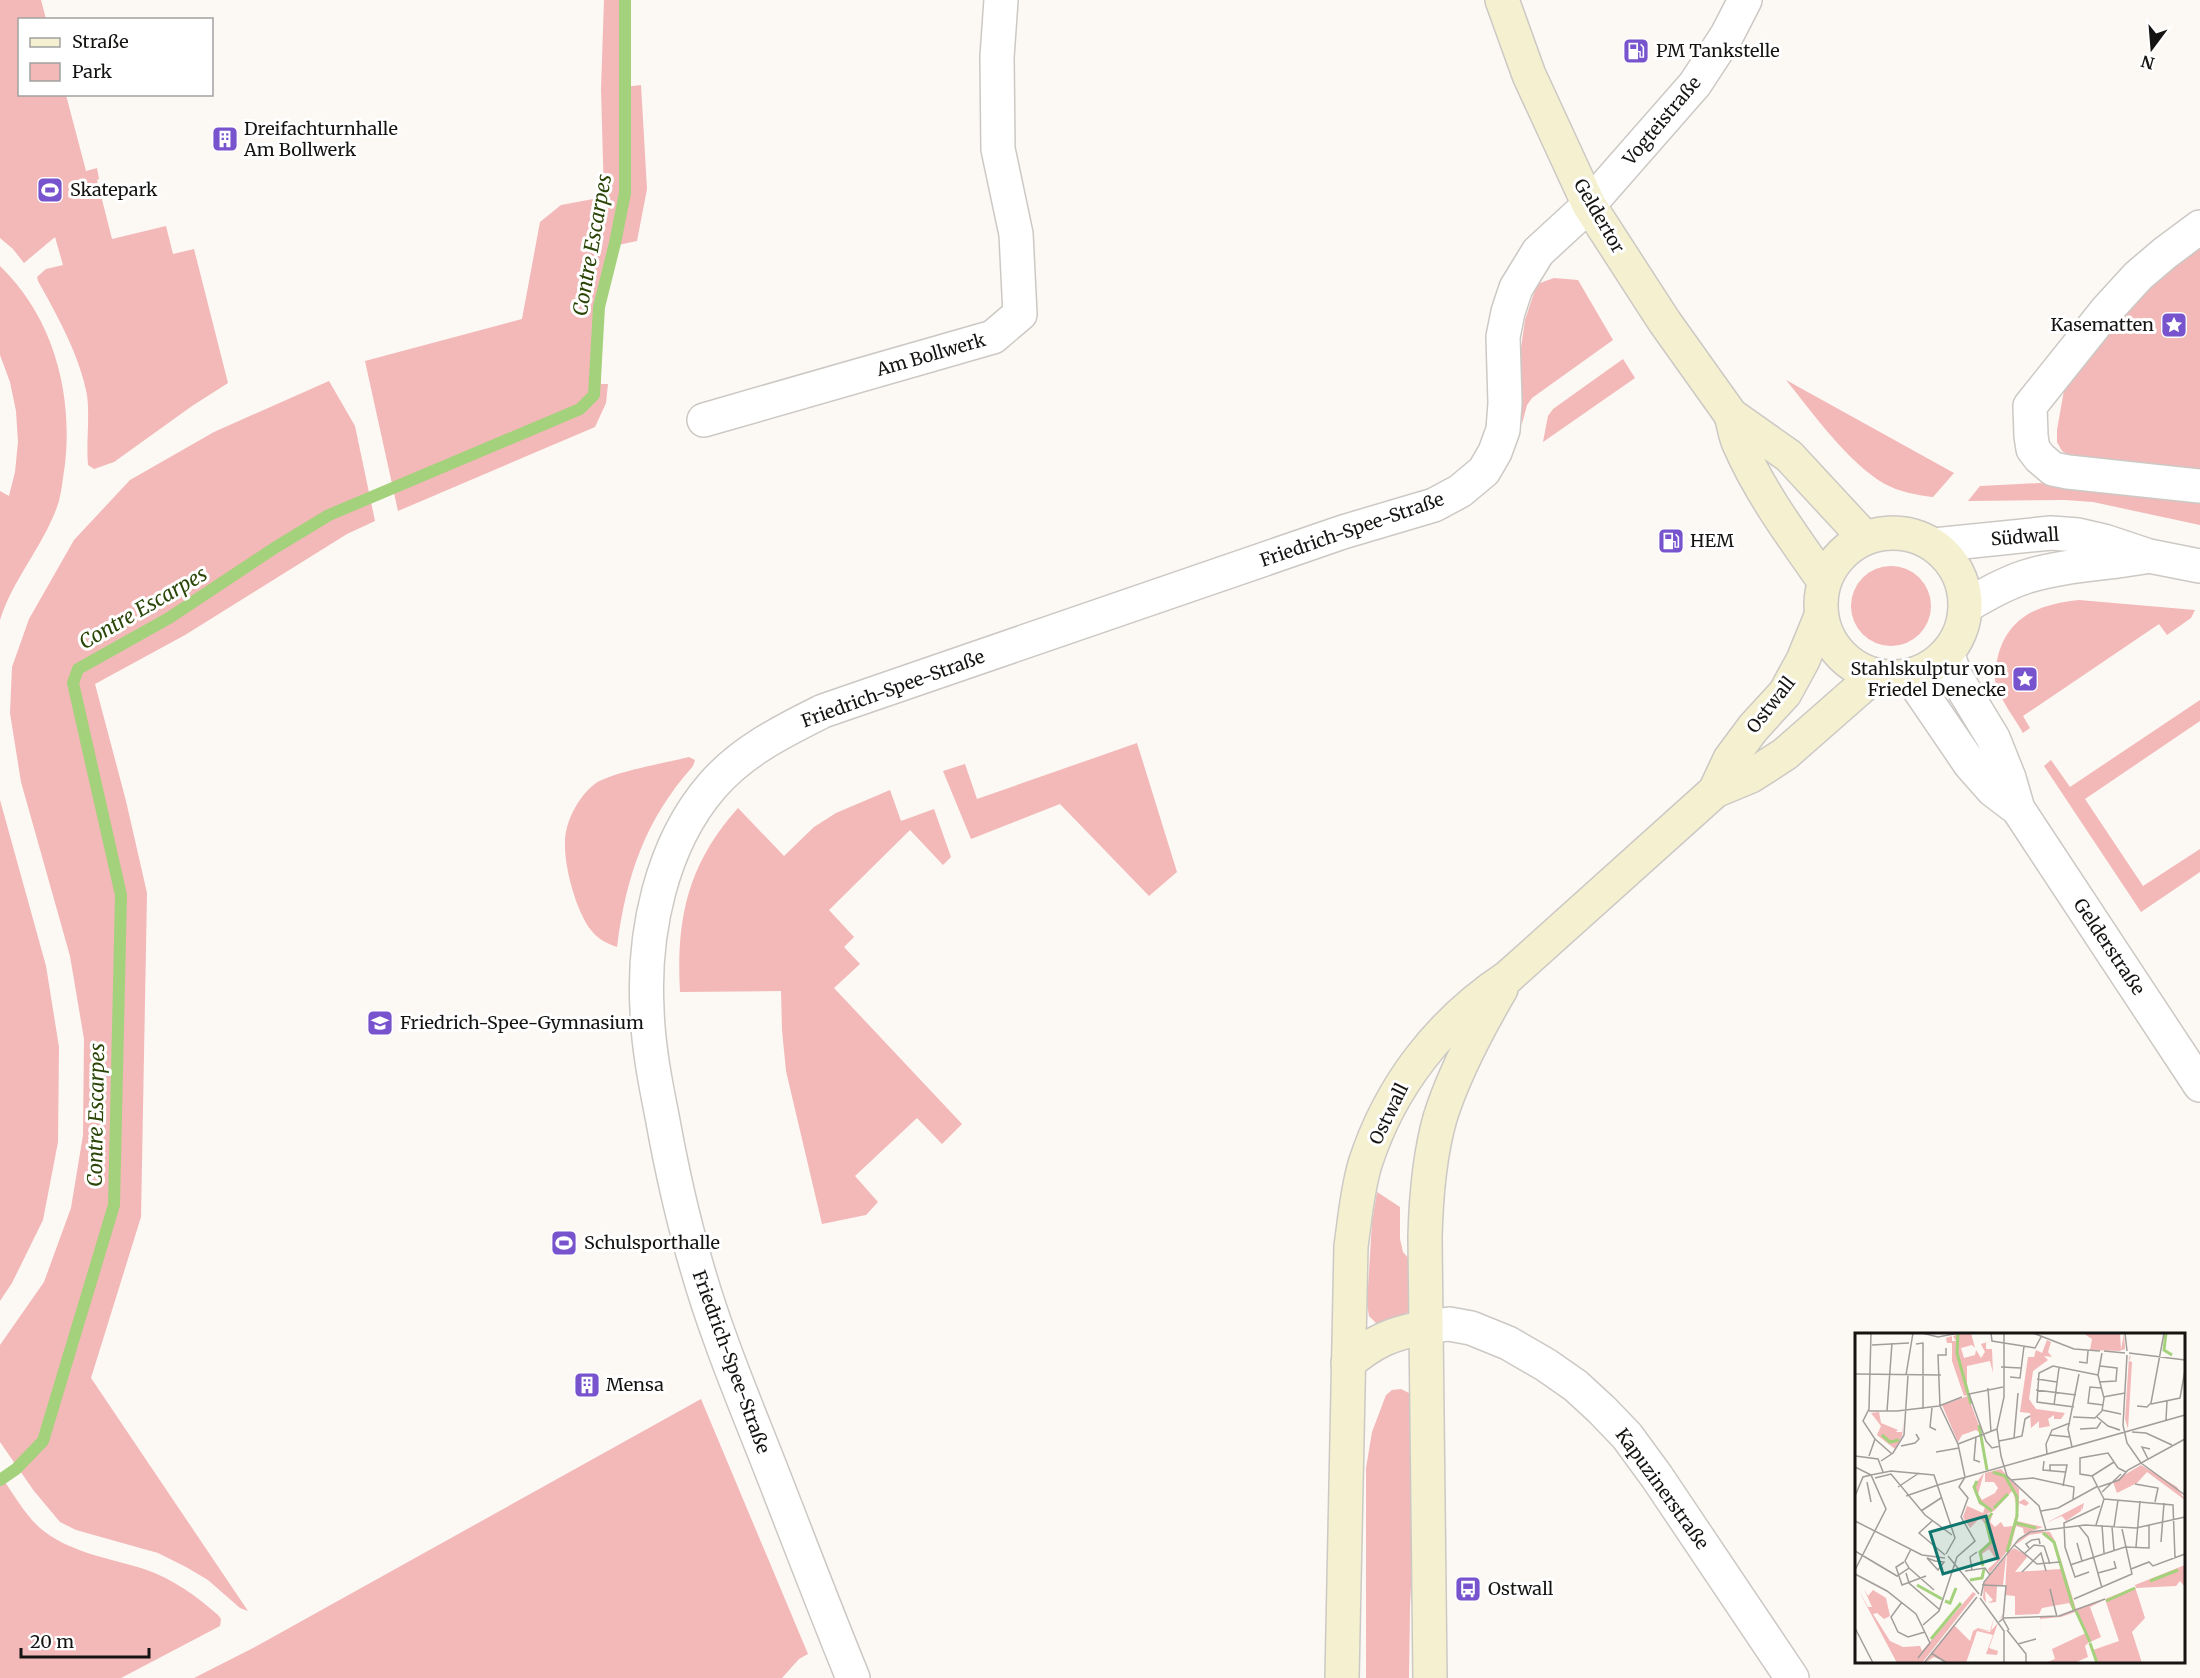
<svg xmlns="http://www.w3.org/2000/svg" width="2200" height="1678" viewBox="0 0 2200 1678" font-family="Merriweather,serif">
<rect width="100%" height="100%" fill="#fcf8f4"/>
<!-- green -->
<g fill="#f3b8b8">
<path d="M0,0H41L46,19L20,20V94L66,95L86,171L97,168L99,179L97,180L112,239L166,226L173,254L194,249L228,383L192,406L114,462L94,469L88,465C86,442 90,418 87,395C80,356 57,315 38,281L37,277L46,269L63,265L55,237L24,263L13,249L0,238Z"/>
<polygon points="604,0 628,0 625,87 641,85 647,189 637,241 618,245 602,309 601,384 608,384 606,403 595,427 398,511 365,361 522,319 540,222 561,205 604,197 601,89"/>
<polygon points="2200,243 2200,473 2068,455 2062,451 2057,442 2057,430 2066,379 2113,321"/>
<path d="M0,266C53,317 73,392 65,464C63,476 62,489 59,501C46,543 13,578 0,620V491L9,496L15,472L18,442L16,411L10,382L0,355Z"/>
<polygon points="1554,278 1578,280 1613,340 1532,398 1527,405 1522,424 1519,362 1525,320 1535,290 1540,283"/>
<polygon points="1623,359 1635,378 1543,442 1548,416 1553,409"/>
<path d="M1786,380L1954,473L1933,497C1916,495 1900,492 1885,484C1849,464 1812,412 1786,380Z"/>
<polygon points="329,381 355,426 375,521 347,534 185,635 95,684 126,801 147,893 141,1217 91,1378 248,1611 240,1608 208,1580 186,1567 158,1553 76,1530 60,1522 34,1491 0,1442 0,1345 44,1282 71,1208 83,1135 84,1039 70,956 21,782 10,713 12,667 29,619 74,540 130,480 214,432"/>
<polygon points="2040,483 2200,498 2200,525 2093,502 2065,500 1968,501 1980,486"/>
<circle cx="1891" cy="606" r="40"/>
<path d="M2079,600L2195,610L2191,618L2167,635L2159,624L2023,716L2030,728L2023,733C2014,717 2001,701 1996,684C1993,675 1996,666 1998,656C2009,615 2041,604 2079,600Z"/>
<polygon points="2200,700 2200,721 2085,799 2143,886 2200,849 2200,872 2141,912 2044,766 2051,760 2070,787"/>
<polygon points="1137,743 1177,872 1149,896 1060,804 971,839 943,771 965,764 977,799"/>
<path d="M689,757L695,760L693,766C645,820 626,876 617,947C606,943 598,939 591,930C576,911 564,866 565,842C565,822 579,795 596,783C616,771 666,763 689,757Z"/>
<path d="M890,790L901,821L934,809L951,857L943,865L910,830L829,910L854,937L844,947L860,964L834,988L962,1124L942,1144L917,1118L855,1176L878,1202L866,1215L822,1224L786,1071L782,1030L781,991L680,992C676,918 688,864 738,808L784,856L814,827L836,813Z"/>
<polygon points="0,800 46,966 59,1047 58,1142 43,1220 12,1283 0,1301"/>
<polygon points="1377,1192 1400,1207 1400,1239 1403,1252 1410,1260 1411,1311 1387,1322 1377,1324 1369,1316 1367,1304 1372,1222"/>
<polygon points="1401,1389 1409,1393 1416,1406 1417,1462 1410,1607 1409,1678 1366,1678 1366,1468 1372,1432 1386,1395 1392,1390"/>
<polygon points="701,1399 808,1654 799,1659 782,1678 194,1678 255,1647"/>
<path d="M0,1475C14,1494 26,1518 45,1532C75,1554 110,1558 144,1569C173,1579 195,1595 218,1615L221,1619L220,1626L121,1678H0Z"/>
</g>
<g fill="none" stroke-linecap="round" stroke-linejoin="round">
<!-- stream -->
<polyline stroke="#a4d17b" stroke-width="12" points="0,1480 16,1469 43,1441 114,1205 121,895 73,683 78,669 169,618 276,547 329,515 580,409 594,395 599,307 615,243 625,193 625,0"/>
<defs>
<g id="minor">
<polyline points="2200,227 2165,253 2138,276 2106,311 2030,406 2031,436 2033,449 2040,458 2053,469 2068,472 2200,486"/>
<polyline points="704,420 993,337 1020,314 1016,234 998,149 997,57 1001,0"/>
<polyline points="1947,653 1956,677 1993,738 2009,778 2018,809 2200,1085"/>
<polyline points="1910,676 1970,764 1993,790 2018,809"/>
<polyline points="1426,1327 1449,1324 1471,1328 1508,1343 1546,1365 1576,1386 1602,1410 1627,1436 1657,1477 1792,1678"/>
<path d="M853,1678C825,1610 799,1541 772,1472C745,1403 716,1335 696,1264C682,1216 671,1166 662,1116C655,1081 648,1045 647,1009C643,933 661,845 712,786C742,751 783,731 823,711L1343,532L1434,505L1460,491L1484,471L1495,452L1503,430L1505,403L1503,337L1508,312L1516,288L1538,252L1589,205L1695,84L1727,35L1745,0"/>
</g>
<g id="tertiary">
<polyline points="1934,545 2051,533 2078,535 2104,541 2149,556 2200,566"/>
<path d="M1966,606C1985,595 2004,584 2025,577C2063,565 2105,564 2144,557"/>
</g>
<g id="secondary">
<polyline points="1502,0 1529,75 1589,205 1664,321 1731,415 1789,456 1865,538"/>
<path d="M1731,415C1734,425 1735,437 1740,446C1761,494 1794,538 1824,581"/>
<circle cx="1893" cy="605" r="72"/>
<polyline points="1715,791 1730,759 1753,728 1785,693 1803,660 1821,616"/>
<path d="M1348,1363C1376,1340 1391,1334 1426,1327"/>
<path d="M1342,1678L1351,1246C1355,1219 1357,1191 1365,1164C1390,1086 1440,1022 1508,977L1715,791L1751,776L1785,754L1875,675"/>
<path d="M1430,1678L1425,1237C1426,1197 1429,1157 1440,1118C1454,1073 1477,1030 1501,989"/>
</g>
</defs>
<!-- minor casing -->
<use href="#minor" stroke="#ccc9c5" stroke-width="36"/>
<!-- tertiary casing -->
<use href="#tertiary" stroke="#ccc9c5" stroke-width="36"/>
<!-- secondary casing -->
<use href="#secondary" stroke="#ccc9c5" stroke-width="36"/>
<!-- minor -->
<use href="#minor" stroke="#fff" stroke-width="33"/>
<!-- tertiary -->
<use href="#tertiary" stroke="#fff" stroke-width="33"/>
<!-- secondary -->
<use href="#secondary" stroke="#f4f0d0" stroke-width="33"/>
</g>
<!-- icons -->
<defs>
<symbol id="fuel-square" viewBox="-11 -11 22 22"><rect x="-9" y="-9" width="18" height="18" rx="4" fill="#7753cd" stroke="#fff"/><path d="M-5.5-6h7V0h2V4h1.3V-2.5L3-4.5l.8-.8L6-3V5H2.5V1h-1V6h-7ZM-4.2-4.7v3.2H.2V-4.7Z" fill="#fff"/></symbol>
<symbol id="building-square" viewBox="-11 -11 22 22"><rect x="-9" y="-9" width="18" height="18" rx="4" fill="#7753cd" stroke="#fff"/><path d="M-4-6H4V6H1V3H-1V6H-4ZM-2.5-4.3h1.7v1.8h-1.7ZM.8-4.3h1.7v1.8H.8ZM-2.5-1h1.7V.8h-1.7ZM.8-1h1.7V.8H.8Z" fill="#fff"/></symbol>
<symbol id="stadium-square" viewBox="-11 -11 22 22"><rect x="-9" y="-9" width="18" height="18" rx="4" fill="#7753cd" stroke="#fff"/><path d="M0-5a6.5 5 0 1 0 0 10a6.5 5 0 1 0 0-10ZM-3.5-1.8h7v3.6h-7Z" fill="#fff"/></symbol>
<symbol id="sight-square" viewBox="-11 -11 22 22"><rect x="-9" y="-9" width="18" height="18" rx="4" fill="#7753cd" stroke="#fff"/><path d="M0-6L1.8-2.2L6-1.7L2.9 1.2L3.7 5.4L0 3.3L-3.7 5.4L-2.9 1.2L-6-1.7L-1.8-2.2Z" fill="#fff"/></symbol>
<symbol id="school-square" viewBox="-11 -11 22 22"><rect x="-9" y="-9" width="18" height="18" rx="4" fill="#7753cd" stroke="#fff"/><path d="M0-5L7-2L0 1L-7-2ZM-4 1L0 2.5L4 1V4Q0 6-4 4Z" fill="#fff"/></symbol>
<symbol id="bus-square" viewBox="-11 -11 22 22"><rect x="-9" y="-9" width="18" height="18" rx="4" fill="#7753cd" stroke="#fff"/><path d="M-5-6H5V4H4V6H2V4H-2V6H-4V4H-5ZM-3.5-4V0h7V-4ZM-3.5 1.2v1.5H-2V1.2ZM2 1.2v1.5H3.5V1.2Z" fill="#fff"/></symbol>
</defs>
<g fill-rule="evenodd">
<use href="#fuel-square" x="1621" y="36" width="30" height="30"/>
<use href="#building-square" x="210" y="124" width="30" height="30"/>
<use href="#stadium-square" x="35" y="175" width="30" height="30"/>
<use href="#sight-square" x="2159" y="310" width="30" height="30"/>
<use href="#fuel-square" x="1656" y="526" width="30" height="30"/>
<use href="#sight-square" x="2010" y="664" width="30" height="30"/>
<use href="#school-square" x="365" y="1008" width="30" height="30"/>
<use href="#stadium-square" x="549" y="1228" width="30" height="30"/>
<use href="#building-square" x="572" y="1370" width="30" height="30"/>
<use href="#bus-square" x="1453" y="1574" width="30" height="30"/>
</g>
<g text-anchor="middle" stroke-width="6" stroke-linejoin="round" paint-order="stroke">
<!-- poi labels -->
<g font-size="18" fill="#151412" stroke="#fff" text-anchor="start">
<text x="1656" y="57">PM Tankstelle</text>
<text x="244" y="135">Dreifachturnhalle<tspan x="244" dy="21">Am Bollwerk</tspan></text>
<text x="70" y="196">Skatepark</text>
<text x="2154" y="331" text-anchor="end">Kasematten</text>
<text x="1690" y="547">HEM</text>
<text x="2006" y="675" text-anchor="end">Stahlskulptur von<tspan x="2006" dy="21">Friedel Denecke</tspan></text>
<text x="400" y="1029">Friedrich-Spee-Gymnasium</text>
<text x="584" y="1249">Schulsporthalle</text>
<text x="606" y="1391">Mensa</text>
<text x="1488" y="1595">Ostwall</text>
</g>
<!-- street labels -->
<g font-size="18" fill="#151412" stroke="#fff">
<text transform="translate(1662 121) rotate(-50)" y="6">Vogteistraße</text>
<text transform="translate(1599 216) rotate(60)" y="6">Geldertor</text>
<text transform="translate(931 355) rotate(-16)" y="6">Am Bollwerk</text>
<text transform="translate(1352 530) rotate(-19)" y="6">Friedrich-Spee-Straße</text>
<text transform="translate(2025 537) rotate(-4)" y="6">Südwall</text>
<text transform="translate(893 689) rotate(-20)" y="6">Friedrich-Spee-Straße</text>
<text transform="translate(1771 705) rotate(-52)" y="6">Ostwall</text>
<text transform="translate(2109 947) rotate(56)" y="6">Gelderstraße</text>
<text transform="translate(1389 1114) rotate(-64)" y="6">Ostwall</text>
<text transform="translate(731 1362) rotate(70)" y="6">Friedrich-Spee-Straße</text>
<text transform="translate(1662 1489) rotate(54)" y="6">Kapuzinerstraße</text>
</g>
<!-- water labels -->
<g font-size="20" font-style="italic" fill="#2a4506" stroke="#fff">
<text transform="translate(592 245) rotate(-80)" y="7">Contre Escarpes</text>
<text transform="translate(143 608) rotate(-30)" y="7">Contre Escarpes</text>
<text transform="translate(96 1115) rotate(-89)" y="7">Contre Escarpes</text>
</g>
</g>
<!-- overview -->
<g transform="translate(1855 1333)">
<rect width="330" height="330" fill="#fcf8f4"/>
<path d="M107,0H116L120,15L117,12L106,15L109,25L120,22L121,17L126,25L130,19L126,11L133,9L136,8L131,10V16H137L138,40L135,28L112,33V62L109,63L97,28V10H92L91,5L97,3V8H101L98,3ZM228,0H265L266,17L269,0L270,16L264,18L235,17L237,6ZM192,7L196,9L193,19L197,24L189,23L193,27L178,38L174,66L181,76L210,80L206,86H199V82L193,86L195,93L184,95V88L176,95L175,80L165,79L173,24H179L181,17L187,20ZM276,22L274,28L277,29L273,96L270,86L274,24ZM113,63L127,101L121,97L107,102L103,109L87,72ZM24,79L26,90L43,97L41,99H47L49,87L47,103L40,116L22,102L26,93L16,80ZM286,132L322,154L330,167L292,139L282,150L262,160L258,149ZM146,136L164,156V169L169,166L174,170L171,173L164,170L162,188L188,194L169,201L168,195L161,193L156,213L135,240L133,236L142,228L134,216L127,221L128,235L125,218L135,208L130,191L125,185L115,195L108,184L112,173L128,180L130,174L124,171L119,152L129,140L123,161L127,167L140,160L143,155L139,149H130V140ZM158,157L162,176L158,193L149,194L146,189L140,194L135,189L138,180L127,183L139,178ZM229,170L227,178L226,173V178L211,188L207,183L191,190ZM182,198L195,199L200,208L221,276L249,267L235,274L246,304L235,309L238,317L264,308L250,266L280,254L290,285L277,299L287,330H241L234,309L230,313L233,324L219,330H190L200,326L197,316L231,300L220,279L206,284L185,286L186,308L185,284H202L218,277L214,270L187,275L184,281L160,282V263L150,262L149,279L148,283L144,287L149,280L152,221L159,215L173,223L160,239L206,236L198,209L187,200L174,202L160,212L166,205L174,200ZM151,223L148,252L142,253L141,269L133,270L138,267L130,258L131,270L128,265L129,250ZM330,232V254L325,248L321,253L281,255L280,252ZM9,256L13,263L18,257L31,265L35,283L29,286L22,280L18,281L35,308L48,314L65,313L67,318L118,259L121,261L67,330H42L7,264L4,258L13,274H17ZM139,285L136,298H133L121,296L135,299L143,290L134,315L143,318L142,322L131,321L138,302L122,298L111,330H93L79,324L70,330L99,292L115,308L118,298L123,295L135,298Z" fill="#f3b8b8" fill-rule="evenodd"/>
<path fill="none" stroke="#a4d17b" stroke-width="3" d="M103,0L102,20L116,71M311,0L309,17L317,22M124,92L132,137M27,102L35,109L44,107M138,139L150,143L162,164V183L152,219M122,148L119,154L125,169L137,178M139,175L153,161M161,190L181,195M188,200L199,209L219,277M128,233L125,219L136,209L131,189L137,180M115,247L127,245L129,236M295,248L323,237M62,252L87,266M90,268L95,270L101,255M251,268L280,255M221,278L235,309M76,306L106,270M235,310L242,330"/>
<path fill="none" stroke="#a09d9a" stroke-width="1.5" d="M67,0L83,4L104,0M136,0L137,8L180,15L186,4M149,0V64L142,96L146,123L152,143L184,173L191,197M178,0L219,16L245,18M270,0L272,18M61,11L68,10V76M17,12L54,10M249,18L270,20M274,20L330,27M272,22L268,92L272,110L286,130L330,162M224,29L232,30L233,18M146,34L166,35M0,41L86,42M51,42L58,0M155,44L165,45L169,13M182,46L202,49M244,49L261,48L262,35L245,33M133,55L136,99M246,55L235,54L233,70L248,72M181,57L221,62M248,64L270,60M296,71L325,65L330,37M199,72L204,35M282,73L292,74L296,70L309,0M219,74L182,69L184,40L198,33L243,42M77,75L75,94L81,97M247,77L266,81M14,78H43M32,78L37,10M42,78L84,73L107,64M218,84L240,85L247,78L249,65L243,42L247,20M242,84L253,93L265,97L261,96M311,87L312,68M225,96L242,95L246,89M277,99L291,100L317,112M195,102L215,104M121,104L119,127L125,129M159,105L167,103L170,86L175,83M20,106L37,121M144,108L159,105L163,60M103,111L142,96M46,113L60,110L64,106L61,101M145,113L137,115L131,108L114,61L148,54M217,114L213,96L224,41M81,119L104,115M192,121L191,111L197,97L215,90M0,123L23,126L28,139M14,123L20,106L8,88L14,76L16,0M293,126L287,114L295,116M26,128L38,120L49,102L53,42M189,128L188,137L210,139M0,134L16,142L36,138L79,142L100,205L91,221M195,137V132H212L208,153M237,143L259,129M20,145L36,141L70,182L97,202M156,147L178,145L219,154L218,167M12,149L16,169M280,151L303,155L300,169M83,152L330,82M43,154L64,140M244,154L264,147L273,137L330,106M247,159L266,141M0,163L8,144L16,142L31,176L0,237M51,163L83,152M249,166L318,172L320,225M249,166L237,143L225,141V125L253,120L263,135L271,139M66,178L86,165M186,178L203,175L243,153M0,188L67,222L90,225M77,188L64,200L90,222M241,192L249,166M247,192L249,220M224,193L233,204L247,255M257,194L259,217M259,194L263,167M306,209L309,170M222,210L227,228M159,212L182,231L205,229M189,213L195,231M281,214L285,168M174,215L171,211L177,207L184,206L185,211M0,218L42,243L54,235L50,228L56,216M170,220L179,212L189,213M93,223L124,261M72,225L80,228L89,229L83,237ZM49,229L41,234L47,252L71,243M215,232L270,214L294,215V192M54,235L79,257M276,236L294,229L298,233L330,221M117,237L115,224L122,219M110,238L130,235L135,242M167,239L186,220L191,238M234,239L220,244L210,214L209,190L245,173M51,240L54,250L85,277M243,240L261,235L259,228M0,241L32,258L61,281L75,310L63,325M127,252L151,253L148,286L154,297M195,256L202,284M126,263L129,249L164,206L175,199L230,192L281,195L330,184M125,265L149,298V330M219,266L277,241L267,196M47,269L36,284L43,299L53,304L70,299M144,289L149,285L204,283L250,266M68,292L84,278L102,224L120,208L106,184L113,165L104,154L110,144L103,111L85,73L83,22H91V15M0,295L18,330M152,297L171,321V330M163,311L181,306M76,320L92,330M69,330L122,264"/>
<path fill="#0f766e" fill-opacity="0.15" stroke="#0f766e" stroke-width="3" d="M131,183L143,225L88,241L75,199Z"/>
<rect width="330" height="330" fill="none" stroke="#151412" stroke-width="3"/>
</g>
<!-- legend -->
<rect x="18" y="18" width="195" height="78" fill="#ffffff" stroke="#a1a1a0" stroke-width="1.5"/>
<rect x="30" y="38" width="30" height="9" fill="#f4f0d0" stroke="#a1a1a0" stroke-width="1.5"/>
<text x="72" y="48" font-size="18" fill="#151412">Straße</text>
<rect x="30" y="63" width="30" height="18" fill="#f3b8b8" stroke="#a1a1a0" stroke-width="1.5"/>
<text x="72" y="78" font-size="18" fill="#151412">Park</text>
<!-- north arrow -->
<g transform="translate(2152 48) rotate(196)" stroke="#ffffff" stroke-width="4.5" paint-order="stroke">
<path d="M0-4.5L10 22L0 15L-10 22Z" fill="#151412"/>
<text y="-9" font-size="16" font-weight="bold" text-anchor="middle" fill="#151412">N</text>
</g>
<!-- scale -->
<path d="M21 1648v9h128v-9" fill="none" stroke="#151412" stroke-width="3"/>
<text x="30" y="1648" font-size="18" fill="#151412" stroke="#ffffff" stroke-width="4.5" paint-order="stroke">20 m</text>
</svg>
